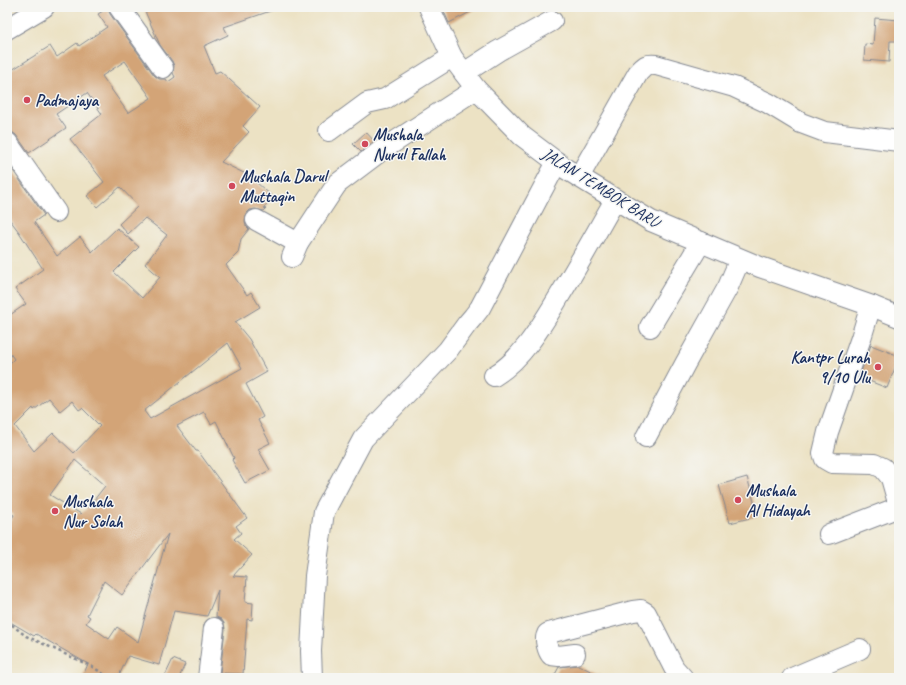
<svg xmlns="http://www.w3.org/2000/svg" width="906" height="685" viewBox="0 0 906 685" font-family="Caveat,sans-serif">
<rect width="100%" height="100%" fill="#f6f6f2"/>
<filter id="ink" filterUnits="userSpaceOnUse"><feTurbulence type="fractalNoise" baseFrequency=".025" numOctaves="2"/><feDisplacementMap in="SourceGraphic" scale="8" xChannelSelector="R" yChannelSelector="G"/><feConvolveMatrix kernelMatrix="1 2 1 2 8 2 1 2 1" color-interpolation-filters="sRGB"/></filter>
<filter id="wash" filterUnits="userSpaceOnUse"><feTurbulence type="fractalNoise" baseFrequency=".012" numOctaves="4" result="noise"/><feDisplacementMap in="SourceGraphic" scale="16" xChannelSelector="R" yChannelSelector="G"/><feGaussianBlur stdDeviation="0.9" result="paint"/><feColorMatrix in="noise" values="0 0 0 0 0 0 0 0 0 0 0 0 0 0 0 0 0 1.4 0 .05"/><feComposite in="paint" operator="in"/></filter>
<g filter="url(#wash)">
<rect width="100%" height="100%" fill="#ece2c4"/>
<g id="blocks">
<!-- building -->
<g fill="#d3a477" fill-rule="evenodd">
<path d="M143,7H275L276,9L224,27L228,35L204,46L215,73L220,71L260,107L243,126L249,132L221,162L248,175L273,197L264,208L266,209L264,211L255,209L250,210L246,214L245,221L246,226L249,229L241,239L238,253L226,265L247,295L251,292L260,307L235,322L249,339L267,372L246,384L263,417L258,420L270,443L258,449L270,470L245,483L232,460L234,458L216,421L211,424L204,412L177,426L196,451H198L247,518L236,526L241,533L234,539L252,555L233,576L247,577L245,602L253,603L252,620L247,619L243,674L220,673L225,629L224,623L221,619L216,617L218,590L207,616L174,611L159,665L128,656L118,678H82L88,664L36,634L34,636L7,620V526L14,515L7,511V366L14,359L7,349V317L26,304L15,289L43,269L19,232L7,216V162L44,215L34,222L57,256L80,237L92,252L117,228L139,247L114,272L142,298L160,277L145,264L167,235L145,218L128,234L119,224L138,206L120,187L97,207L87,196L104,182L70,139L102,114L87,93L56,114L66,128L29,153L16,135L12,132L7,131V73L50,46L57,57L77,43L79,46L107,27L98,14L108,8L110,14L154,75L159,79H166L168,82L175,77L173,73L174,66L172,61L160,45ZM125,61L151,98L128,113L102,76ZM228,343L242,368L150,419L144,411ZM49,398L60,411L72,401L79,410L82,408L100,426L74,453L53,433L34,451L15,426L33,408L34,410ZM75,460L105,486L90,505L81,514L50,495ZM168,534L138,642L117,627L109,639L86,623L90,617L87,615L104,581L122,595Z"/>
<polygon points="442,7 480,7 449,23"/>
<polygon points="875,18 899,20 899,41 890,41 889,62 864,60 865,44 873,45"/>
<polygon points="366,132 374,141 361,152 353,144"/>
<polygon points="871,345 899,356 899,358 887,388 859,377"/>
<polygon points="747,477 758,516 730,523 719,485"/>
<polygon points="173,659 185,664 179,678 164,678"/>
<polygon points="578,665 605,678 553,678 559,667"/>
</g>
</g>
</g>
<g filter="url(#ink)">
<use href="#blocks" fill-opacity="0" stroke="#848891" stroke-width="1"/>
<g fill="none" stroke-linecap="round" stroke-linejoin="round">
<defs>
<g id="minor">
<polyline points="119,7 163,68"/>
<polyline points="429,7 452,57 476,89 522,136 566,169 651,221 760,267 872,306 899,317"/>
<polyline points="7,29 44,7"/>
<polyline points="464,73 498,51 552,21"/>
<polyline points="329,131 367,103 385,99 452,57"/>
<polyline points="7,142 56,212"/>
<path d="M579,177L638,73C645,66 645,64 656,65L734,87L768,103L801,123L825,132L899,141"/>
<polyline points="256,220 298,243"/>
<polyline points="292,257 298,243 321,208 337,184 382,150 476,89"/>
<polyline points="872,306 868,315 861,338 828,432 823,453 825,459 832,463 874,464 883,468 891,478 899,506"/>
<polyline points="650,327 701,242"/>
<path d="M494,376C523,359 543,323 560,295C579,264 597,231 615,200"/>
<polyline points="646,437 685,364 728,287 740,259"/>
<polyline points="829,534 899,507"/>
<path d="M575,654L559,656L551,655C548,651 544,639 547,635C547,634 548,633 549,633L633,611L641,610L646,613L674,668L683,678"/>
<polyline points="208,678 214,628"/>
<polyline points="312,678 311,651 315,576 324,512 363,439 448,350 467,324 473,317 480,308 557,162"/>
<polyline points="792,678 860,649"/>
</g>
</defs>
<!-- minor casing -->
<use href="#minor" stroke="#848891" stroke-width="22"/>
<!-- path -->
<polyline stroke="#848891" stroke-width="2.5" stroke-dasharray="3 3" stroke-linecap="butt" points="7,621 26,636 91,666 110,678"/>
<!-- minor -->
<use href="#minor" stroke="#fff" stroke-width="20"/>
</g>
</g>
<!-- markers -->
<g fill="#d1495b" stroke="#f6f6f2" stroke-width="1.5">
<circle cx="27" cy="100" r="4"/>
<circle cx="365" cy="144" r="4"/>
<circle cx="232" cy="186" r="4"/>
<circle cx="878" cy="367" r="4"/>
<circle cx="738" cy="500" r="4"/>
<circle cx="55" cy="511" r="4"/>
</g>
<g text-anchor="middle" stroke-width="3" stroke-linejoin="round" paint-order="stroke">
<!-- poi labels -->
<g font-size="17" font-weight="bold" fill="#1b2f5e" stroke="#f6f6f2" text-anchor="start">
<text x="35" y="106">Padmajaya</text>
<text x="373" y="140">Mushala<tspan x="373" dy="20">Nurul Fallah</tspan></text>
<text x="240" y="182">Mushala Darul<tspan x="240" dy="20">Muttaqin</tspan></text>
<text x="870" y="363" text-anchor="end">Kantpr Lurah<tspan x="870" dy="20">9/10 Ulu</tspan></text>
<text x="746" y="496">Mushala<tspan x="746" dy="20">Al Hidayah</tspan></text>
<text x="63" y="507">Mushala<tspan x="63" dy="20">Nur Solah</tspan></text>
</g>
<!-- street labels -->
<g font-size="17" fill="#1b2f5e" stroke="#f6f6f2">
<text transform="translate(601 187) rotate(32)" y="6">JALAN TEMBOK BARU</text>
</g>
</g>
<!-- margin -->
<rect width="906" height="685" fill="none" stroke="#f6f6f2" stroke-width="24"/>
</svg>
